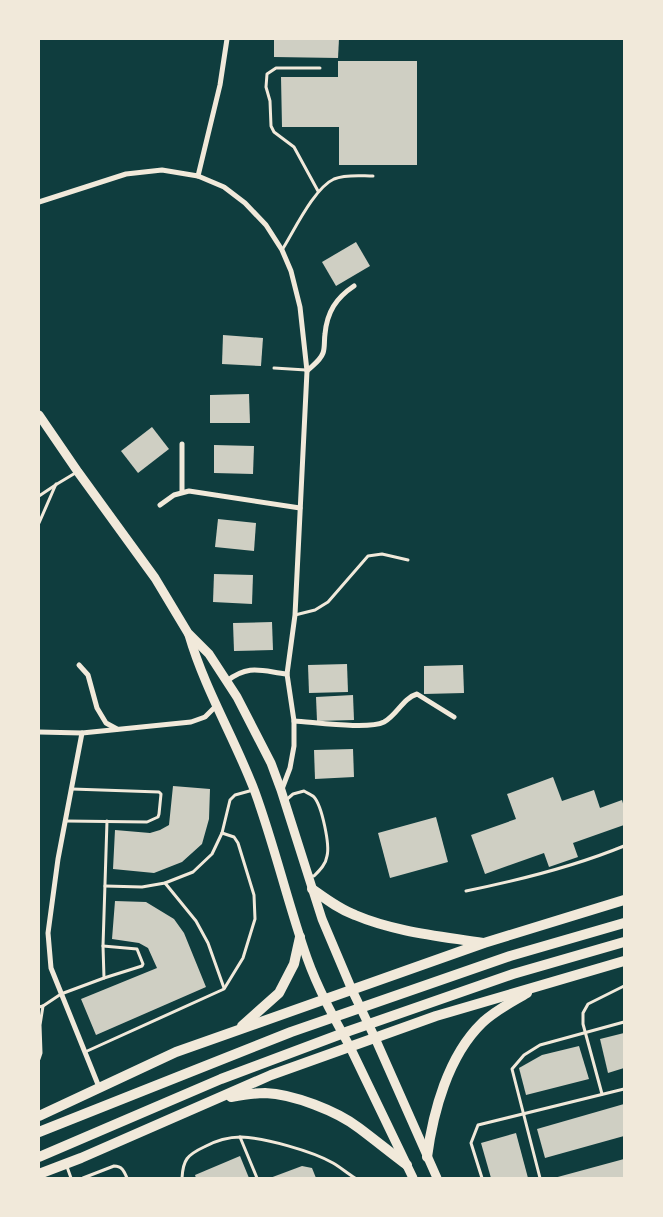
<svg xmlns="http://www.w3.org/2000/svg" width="663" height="1217" viewBox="0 0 663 1217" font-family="'Titillium Web',sans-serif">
<rect width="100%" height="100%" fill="#0f3d3e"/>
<!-- building -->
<g fill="#cfcfc3">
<polygon points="274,39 339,39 338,58 274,57"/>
<polygon points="338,61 417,61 417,165 339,165 339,127 282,127 281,77 338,77"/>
<polygon points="356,242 370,266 336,286 322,262"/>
<polygon points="223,335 263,338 261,366 222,364"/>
<polygon points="249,394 250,423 210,423 210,395"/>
<polygon points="152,427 169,449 138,473 121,451"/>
<polygon points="214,445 254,446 253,474 214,473"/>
<polygon points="218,519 256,523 254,551 215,547"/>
<polygon points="214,574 253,575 252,604 213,602"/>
<polygon points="272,622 273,650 234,651 233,623"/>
<polygon points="347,664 348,692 309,693 308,665"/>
<polygon points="463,665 464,693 424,694 424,666"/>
<polygon points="353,695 354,720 317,721 316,697"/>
<polygon points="353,749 354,777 315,779 314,750"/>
<polygon points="553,777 562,801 594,790 600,808 622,800 624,807 624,825 573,843 578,857 549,867 544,853 485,874 471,835 516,819 507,794"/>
<polygon points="173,786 210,789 209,819 202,844 182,862 154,873 113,869 115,830 150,833 160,830 169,825"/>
<polygon points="436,817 448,862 390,878 378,833"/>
<polygon points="115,901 146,902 174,919 184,933 206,987 96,1035 81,999 157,968 148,948 139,943 112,939"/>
<polygon points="624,1033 624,1068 608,1073 600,1039"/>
<polygon points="579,1046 589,1079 526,1095 519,1068 542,1055"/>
<polygon points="624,1104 624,1136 545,1158 537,1129"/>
<polygon points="516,1133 528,1178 491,1178 481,1143"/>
<polygon points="240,1156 249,1178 196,1178 195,1175"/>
<polygon points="624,1159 624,1178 554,1178"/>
<polygon points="302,1166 312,1168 316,1178 270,1178"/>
</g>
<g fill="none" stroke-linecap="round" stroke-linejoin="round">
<!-- service -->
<g stroke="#f1e9da" stroke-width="3">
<polyline points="318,191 294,147 274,132 271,126 270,101 266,87 267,74 276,68 320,68"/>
<path d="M282,250C294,231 314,188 334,179C346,174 361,176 373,176"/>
<polyline points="274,368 306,370"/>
<polyline points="39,496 57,484 77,472"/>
<polyline points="39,523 56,484"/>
<polyline points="295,615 315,610 328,602 368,556 382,554 408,560"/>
<path d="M285,801L293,794L304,791C307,793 312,795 314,797C322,806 330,845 327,856C326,864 320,870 314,876H310"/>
<polyline points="66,821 147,822 158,817 159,814 161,794 159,792 72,789"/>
<polyline points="165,883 196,921 208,943 224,988"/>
<polyline points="105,886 142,887 165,883 193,872 212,854 222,833 230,800 235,795 253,790"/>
<path d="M466,891C520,880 573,867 624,846"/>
<polyline points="103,946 137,949 143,964 142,966 104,978"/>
<polyline points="39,1007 43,1006 61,994 104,978 103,946 107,821"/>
<polyline points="85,1052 224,989 243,958 255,919 254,895 238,843 234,837 222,833"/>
<polyline points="39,1059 41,1053 40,1025 43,1006"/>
<polyline points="602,1094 583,1024 583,1013 588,1004 624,986"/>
<polyline points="240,1137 257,1178"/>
<polyline points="66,1164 71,1178"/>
<path d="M83,1178L114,1166C122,1166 124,1171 127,1178"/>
<path d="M182,1178C183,1160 187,1155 204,1147C215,1141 229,1137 241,1137C265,1138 312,1151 333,1163C340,1167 347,1173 355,1178"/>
<polyline points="482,1178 471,1143 478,1125 624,1089"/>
<polyline points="540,1178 512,1069 524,1055 540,1045 624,1022"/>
</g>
<!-- minor -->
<g stroke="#f1e9da" stroke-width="5">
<polyline points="198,176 220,85 227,39"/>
<polyline points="39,202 126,174 162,170 198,176 224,187 245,203 266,225 282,250 291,271 300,307 307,371 295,615 287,674 294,721 294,746 290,768 282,789"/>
<path d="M307,371C313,365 320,361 323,353C325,348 324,340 325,334C327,312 336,298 354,286"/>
<polyline points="182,444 182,492"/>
<polyline points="160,505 174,495 189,491 300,508"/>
<polyline points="79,665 88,675 97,708 106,723 117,729"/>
<path d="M227,681C249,664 261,671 287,674"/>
<path d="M294,721C314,722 368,730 384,722C397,715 403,698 417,694L454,717"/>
<polyline points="39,732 82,733 191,722 205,717 216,706"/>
<polyline points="82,733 58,859 48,933 51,968 99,1087"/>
</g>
<!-- secondary -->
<g stroke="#f1e9da" stroke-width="9">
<polyline points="375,1038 437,1178"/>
<polyline points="350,1047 413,1178"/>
</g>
<!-- primary -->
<g stroke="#f1e9da" stroke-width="9">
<polyline points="39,415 78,472 155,578 188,633 209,654 237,697 271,763 281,790 322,919 352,990 375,1038"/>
<path d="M189,635C205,690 235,739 255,792C275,847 288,904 307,958C318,989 334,1018 350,1047"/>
</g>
<!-- trunk -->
<g stroke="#f1e9da" stroke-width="10">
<path d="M312,889C326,899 339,909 355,915C395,932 440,936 483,943"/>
<polyline points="242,1026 279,993 294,964 300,937"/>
<path d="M231,1097C242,1095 254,1093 265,1093C293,1094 337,1111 359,1128C375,1140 391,1153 407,1165"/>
<polyline points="39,1116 176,1052 484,943 624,900"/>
<polyline points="39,1132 291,1032 510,956 624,923"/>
<polyline points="39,1157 221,1079 349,1031 513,974 624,942"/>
<path d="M427,1157C433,1112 448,1056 482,1023C494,1011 512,1002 527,993"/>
<polyline points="39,1174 81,1158 271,1075 436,1016 624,961"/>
</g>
</g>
<!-- border -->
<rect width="663" height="1217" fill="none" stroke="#f1e9da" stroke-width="80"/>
</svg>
